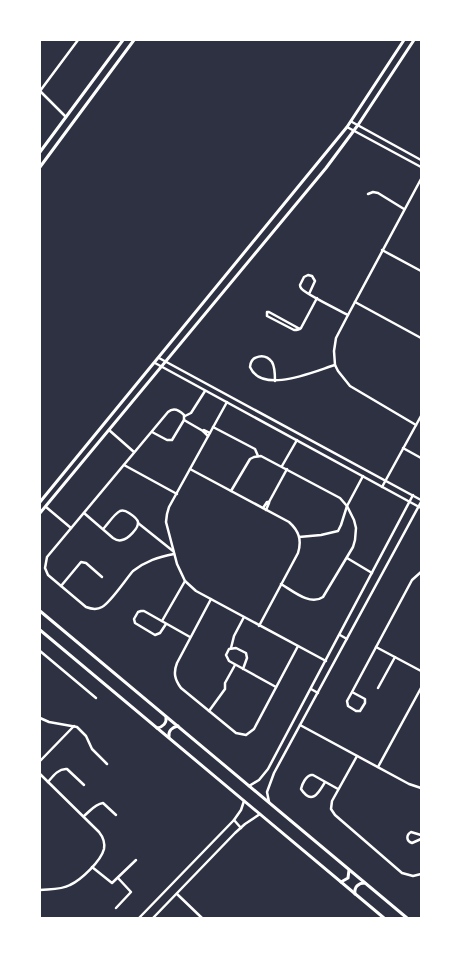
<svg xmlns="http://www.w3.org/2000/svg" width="461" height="958" viewBox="0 0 461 958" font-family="'Fira Sans Condensed',sans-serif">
<rect width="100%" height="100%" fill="#2d3142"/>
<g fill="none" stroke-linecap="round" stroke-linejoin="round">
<!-- minor -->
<g stroke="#fff" stroke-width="2.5">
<polyline points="40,91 78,40"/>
<polyline points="40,91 66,117"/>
<polyline points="352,122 421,160"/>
<polyline points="347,127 421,167"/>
<polyline points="368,194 373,192 378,193 404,209"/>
<polyline points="382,250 421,271"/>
<path d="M309,294L315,281L312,276L308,275L304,277L300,285C300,286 300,287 301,288C303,293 341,311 348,315"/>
<polyline points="355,302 421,338"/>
<path d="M300,329L269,312H267V316L294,330C297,330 299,330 301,328L317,298"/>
<polyline points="159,358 421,500"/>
<polyline points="155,363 421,508"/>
<path d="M275,381C275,375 275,367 272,362C265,353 251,355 250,367C262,395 315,371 335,365"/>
<polyline points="227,402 169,507 167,514 166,522 177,564 185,581 196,591 326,661"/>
<polyline points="185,416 191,413 205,391"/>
<polyline points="184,420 203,431"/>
<polyline points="416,425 350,386 338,371 335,365 334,351 336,338 348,315 421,179"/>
<polyline points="213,427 255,449 258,456"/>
<polyline points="109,430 134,452"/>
<path d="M152,432L167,440H172L184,420V415C179,410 174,407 168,412L47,557L45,568L48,575L86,607C91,609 97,610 102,607C110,603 126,579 133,571C146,561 158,557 174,554"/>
<polyline points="208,436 203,431 204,430 210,433"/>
<polyline points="403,448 421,458"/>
<polyline points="124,465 177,494"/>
<polyline points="282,466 297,440"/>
<path d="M190,469L289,522C299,531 302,540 298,553L259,626"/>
<polyline points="382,487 421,416"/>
<path d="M231,491L250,459L254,457L261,456L340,498L347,506L354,520L356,528L355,540L353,547L323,597C310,606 293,591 281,584"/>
<polyline points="269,502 287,469"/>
<polyline points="46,507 71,528"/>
<polyline points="263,508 267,502 269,502 269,503 266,510"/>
<path d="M84,513L113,538C116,540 119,541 122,540C128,539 139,528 138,522C137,518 132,515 129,513C126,511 123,510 120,511C114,514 108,524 103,529"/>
<polyline points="138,523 173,551"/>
<polyline points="299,537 321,535 338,531 341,525 347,506 363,476"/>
<polyline points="347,558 372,573"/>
<polyline points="61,586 81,562 86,563 102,577"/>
<path d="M211,599L177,663C173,673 175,680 181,688L236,733L246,735L254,729L298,646"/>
<polyline points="162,621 185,581"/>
<polyline points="166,624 160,633 155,635 135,623 134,619 138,612 141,611 144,611 190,637"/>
<polyline points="340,635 347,639"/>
<polyline points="376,647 421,671"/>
<polyline points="231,648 234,636 244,617"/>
<polyline points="40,651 96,698"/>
<polyline points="243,669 247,658 246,653 236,648 229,649 226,655 229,661 276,687"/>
<polyline points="378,688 395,657"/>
<polyline points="311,689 318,693"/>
<polyline points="352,692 365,699 365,703 360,711 356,711 348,706 347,701 352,692 412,580 421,572"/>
<polyline points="209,711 225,689 225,683 235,665"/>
<polyline points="40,718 49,722 77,727 86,736 92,749 107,764"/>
<polyline points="300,725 409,784 421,788"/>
<polyline points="357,756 332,801 331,809 335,815 402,873 413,876 421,874"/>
<polyline points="40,761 74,726"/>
<polyline points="378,767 421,688"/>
<path d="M40,774L99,832C103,837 105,843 104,849C101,861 81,880 70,885C61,890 50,889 40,890"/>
<path d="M48,782C53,776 59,768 67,769L84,785"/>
<path d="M325,782C319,792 312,806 301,789C302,784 306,776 311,775H313L338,789"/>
<polyline points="249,786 259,780 268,769 413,495"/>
<polyline points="269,802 267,792 274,773 421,502"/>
<path d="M84,816C90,811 95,804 103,803L116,815"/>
<polyline points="234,820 241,828"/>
<path d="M421,835L411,832C406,835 406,841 412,843L421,839"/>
<polyline points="92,867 112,883 136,860"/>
<polyline points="177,894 202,918"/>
<polyline points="116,908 131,892 118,878"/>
<polyline points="139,918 234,820 241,810 244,801"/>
<polyline points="153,918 235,833 245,824 260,814"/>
</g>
<!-- tertiary -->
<g stroke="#fff" stroke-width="3">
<polyline points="40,152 123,40"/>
<polyline points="40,167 134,40"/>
<polyline points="40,502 347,127 404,40"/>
<polyline points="40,513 326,168 358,125 414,40"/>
<polyline points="40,611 407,918"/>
<polyline points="40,630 384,918"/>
<path d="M157,728C163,727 167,723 166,717"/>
<path d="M169,737C168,731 172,727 178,726"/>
<polyline points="341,882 348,878 349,870"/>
<path d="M355,894C354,887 358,883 365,883"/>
</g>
</g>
<!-- border -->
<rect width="461" height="958" fill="none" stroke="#ffffff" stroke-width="82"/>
</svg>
